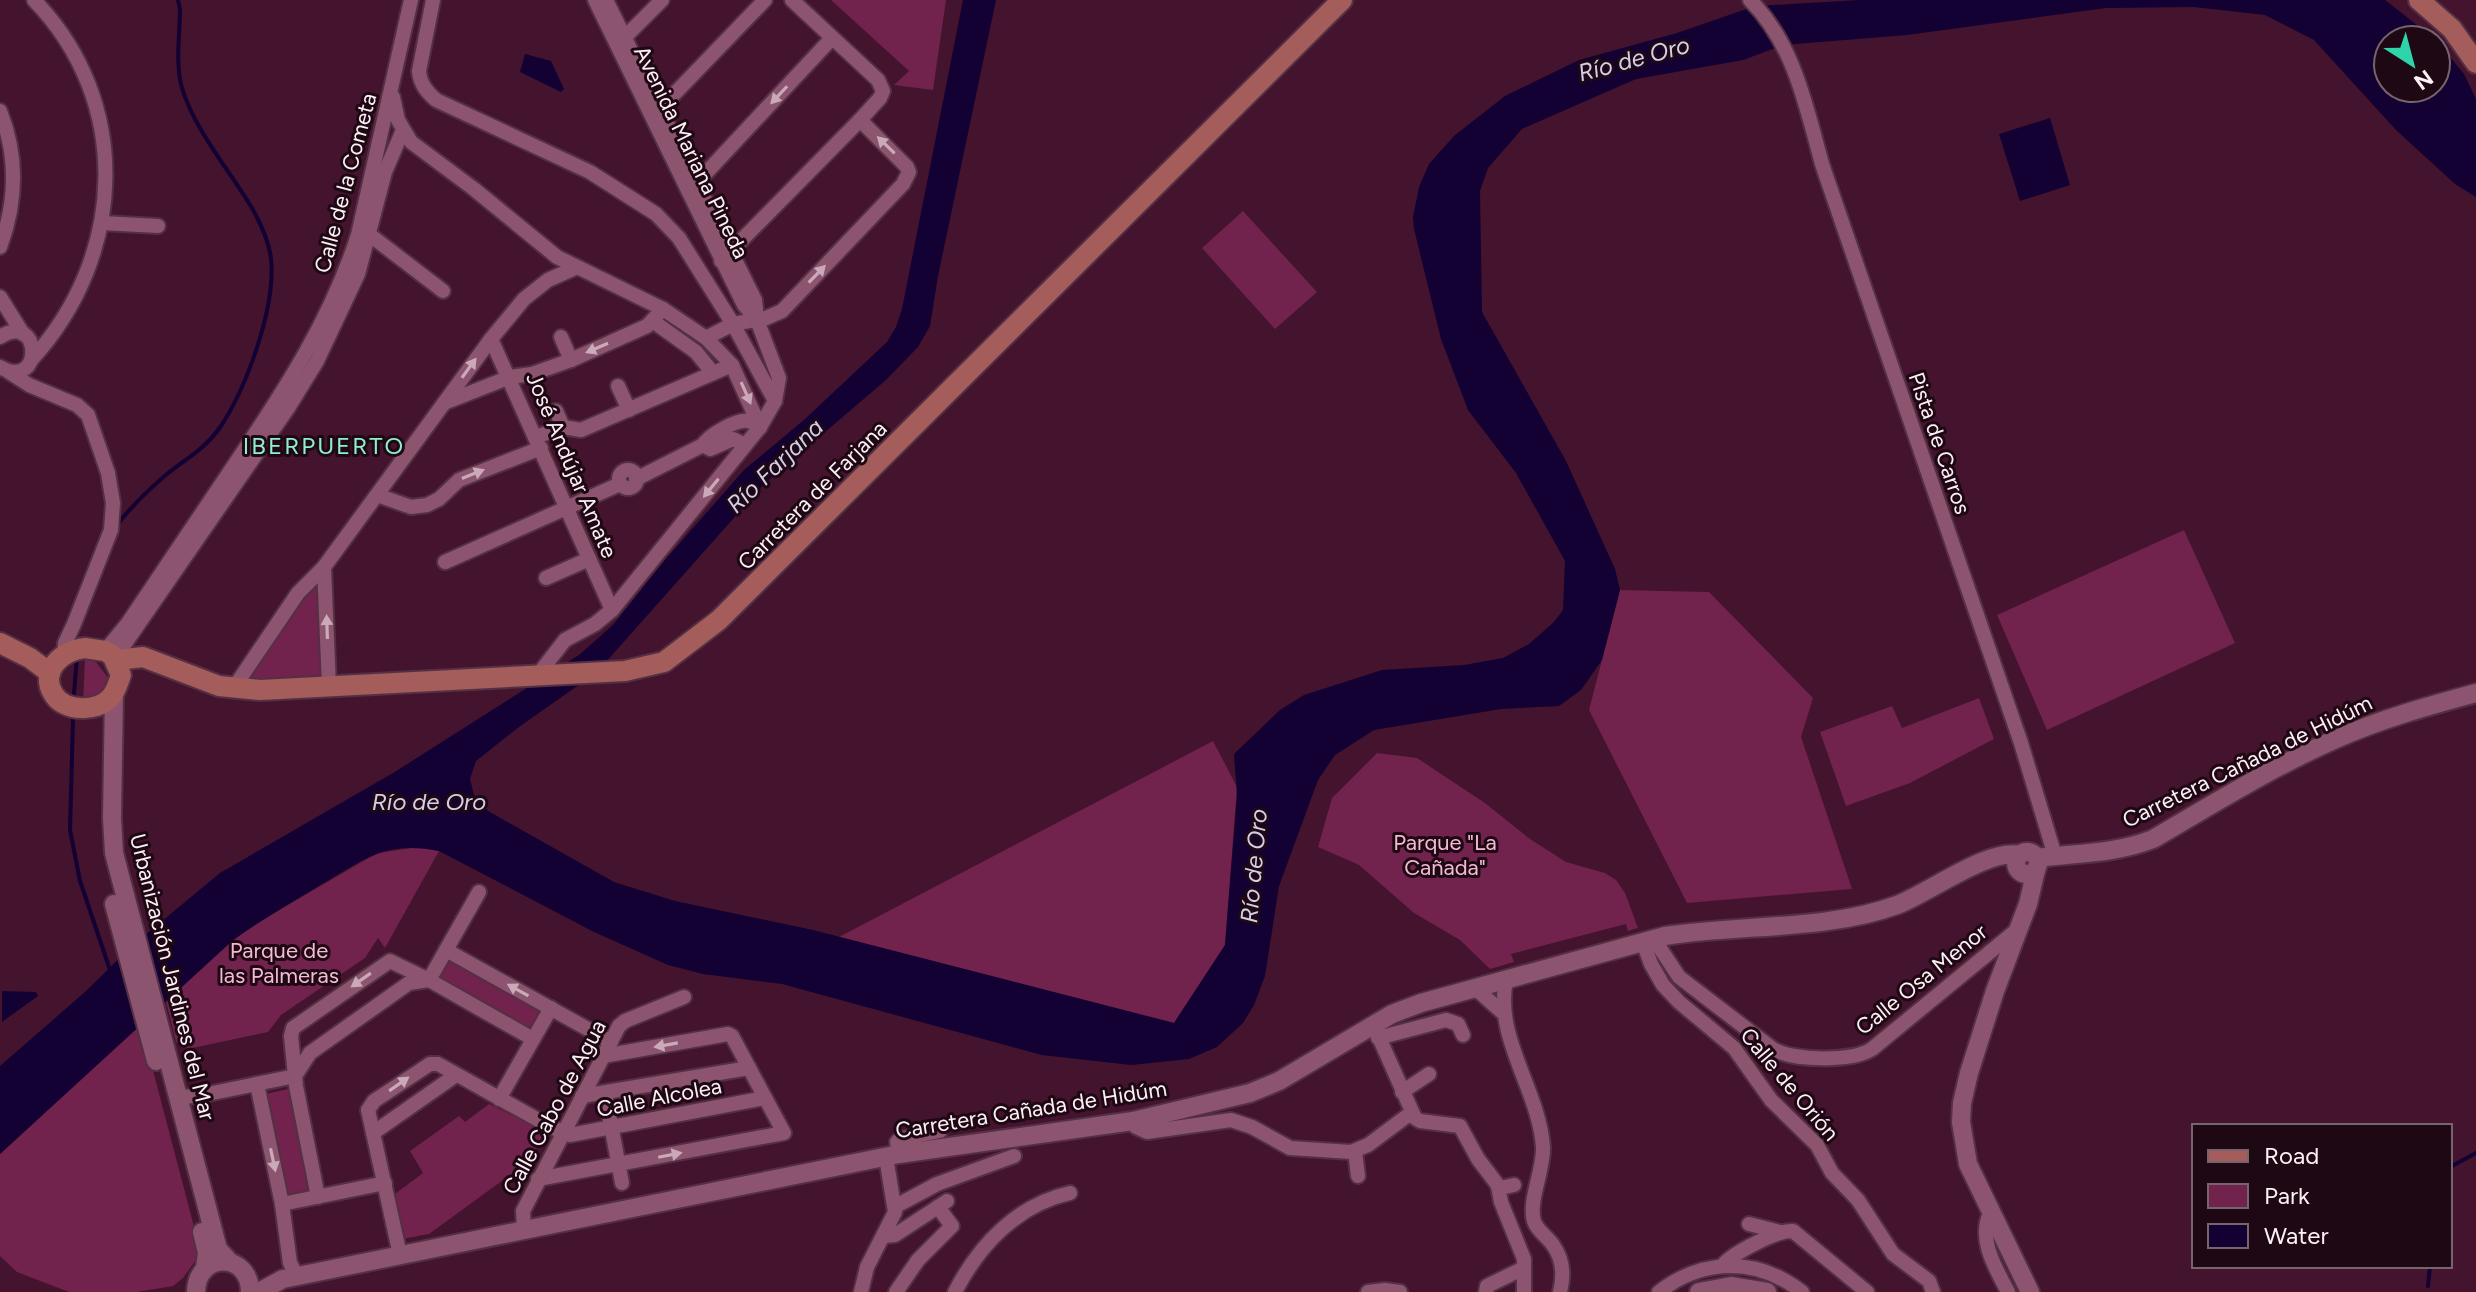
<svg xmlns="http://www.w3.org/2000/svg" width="2476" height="1292" viewBox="0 0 2476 1292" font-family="Figtree,sans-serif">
<rect width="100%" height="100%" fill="#44132e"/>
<!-- green -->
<g fill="#71224d">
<polygon points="831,0 946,0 933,90 894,85 909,71"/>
<polygon points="1243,211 1317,292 1275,329 1202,248"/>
<polygon points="2184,530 2235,643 2047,730 1997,615"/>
<polygon points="319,578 323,682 233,686"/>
<polygon points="1620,590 1709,592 1813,698 1801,737 1852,889 1687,903 1589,710"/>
<polygon points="85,659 96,662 109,679 105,691 83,704"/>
<polygon points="1979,698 1994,739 1910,783 1846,806 1820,732 1892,706 1902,728"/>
<polygon points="1213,741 1237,787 1225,945 1174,1023 839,937"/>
<polygon points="1377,753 1417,758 1485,803 1530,839 1566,862 1605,873 1616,880 1625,893 1638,928 1628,931 1626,924 1511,954 1514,962 1490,969 1460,940 1414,913 1359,865 1318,847 1332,798"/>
<polygon points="419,847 439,851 385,948 378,938 365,958 281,1015 268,1032 188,1049 176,1042 166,1001 232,941 257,923 377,853"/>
<polygon points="450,960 543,1012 532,1032 438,980"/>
<polygon points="141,1025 201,1253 183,1278 173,1286 137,1292 69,1292 17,1272 0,1256 0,1154"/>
<polygon points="293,1088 317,1191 287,1198 261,1095"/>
<polygon points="489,1104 546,1132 528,1162 429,1234 397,1240 391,1197 423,1173 410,1151 459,1116 465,1122"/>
</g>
<!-- water -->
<g fill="#130134">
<path d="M963,0H996L938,276L930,326L918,347L886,380L764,484L597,672L519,727L476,761L470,779L474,795L488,811L614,882L675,901L813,930L1174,1023L1225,945L1237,795L1234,754L1280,710L1304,695L1382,670L1464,665L1503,658L1529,644L1554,622L1563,610L1565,561L1516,473L1468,410L1441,339L1414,229L1413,217L1419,187L1429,164L1454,136L1505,96L1579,60L1677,33L1755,6L1860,0H2385L2436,40H2388V88H2436V40L2464,74L2476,99V197L2455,184L2396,130L2314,40L2265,15L2194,7L2106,8L1907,35L1783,45L1743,60L1636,79L1522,129L1488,168L1480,191L1482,312L1566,461L1615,569L1620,590L1602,660L1581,690L1559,706L1501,709L1374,730L1335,755L1318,780L1279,886L1265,976L1254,1005L1243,1023L1217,1047L1189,1059L1131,1065L1042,1055L782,984L703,974L668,965L594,932L439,851C418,847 397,846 377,854C358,861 340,874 322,884C291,903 261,920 232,941L0,1154V1066L85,992L132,946L220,873L393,773L579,655L613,625L665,560L744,470L805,419L887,342L896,327L902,309Z"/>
<polygon points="525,54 551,61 564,89 561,92 520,72"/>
<polygon points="2050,118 2070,185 2020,201 1999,134"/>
<polygon points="2,991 36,992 38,996 2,1022"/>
</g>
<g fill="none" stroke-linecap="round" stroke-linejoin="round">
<!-- stream -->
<g stroke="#130134" stroke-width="4">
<path d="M116,526C131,507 148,490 167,474C187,458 206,448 221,426C247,386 276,307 271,259C269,241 261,224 252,208C230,171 194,129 182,88C175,64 180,33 180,9L178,0"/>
<polyline points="74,693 77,657"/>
<polyline points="73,719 70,830 80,881 110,970"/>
<polyline points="2450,1167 2476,1153"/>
<polyline points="2428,1286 2430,1266"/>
</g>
<defs>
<g id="minor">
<path d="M433,0L419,71C420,84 427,92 436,100L590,172L656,214L679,238L733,324L775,401"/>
<polyline points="606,0 755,300 757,320"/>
<path d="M1750,0C1794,44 1806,106 1822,164L2021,743L2055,856"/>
<polyline points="619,43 662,0"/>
<polyline points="393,97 398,120 411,142 474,189 557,257 663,309 706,338 732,365 760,427"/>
<path d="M0,111C18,156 17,201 0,247"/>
<polyline points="654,115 765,0"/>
<polyline points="691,184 706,173 832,38"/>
<polyline points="102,223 158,226"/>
<polyline points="370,235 443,291"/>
<polyline points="721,261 860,120 880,98 883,91 878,80 792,0"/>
<polyline points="0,297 23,334"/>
<polyline points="654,322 696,352 713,373"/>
<path d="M0,337C42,310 44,392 0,367"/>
<polyline points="561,337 571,360"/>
<polyline points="706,338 733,324 766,318 782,311 903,184 909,172 907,167 860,120"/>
<polyline points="491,339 612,610"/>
<path d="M32,359C126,256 133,102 34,0"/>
<polyline points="9,372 29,385 77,405 88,415 108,473 113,503 111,530 74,624 65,643 64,654"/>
<polyline points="618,386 629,410"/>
<polyline points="444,403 510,377 532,374 571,360 647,326 663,309"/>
<polyline points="556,411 563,427"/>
<polyline points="536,437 563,427 581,430 732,365"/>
<path d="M745,445L733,439L710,449L703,445C708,436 736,419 748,421C753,422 756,425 760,427"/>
<circle cx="628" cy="479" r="9"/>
<polyline points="636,479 703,445"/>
<polyline points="377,495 411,507 427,505 439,499 459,480 541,448"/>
<polyline points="445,562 620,484"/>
<polyline points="324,567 329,687"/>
<polyline points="546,578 589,559"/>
<path d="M105,651L128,623C164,569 201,515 237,461C286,388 331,319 358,235L411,0"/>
<polyline points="115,658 288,408 317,361 358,274 385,172 403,130"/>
<polyline points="537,676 565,640 595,624 612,610 760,427 775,401 779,378 757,320 744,305 595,0"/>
<polyline points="233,689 298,593 324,567 491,339 524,299 548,280 575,268"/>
<path d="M1654,939L1679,977L1773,1049C1793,1061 1852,1062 1872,1049L2018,929"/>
<polyline points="1643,942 1651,964 1663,985 1679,1002 1734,1048 1771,1100 1817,1145 1832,1173 1858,1200 1893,1254 1929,1281 1933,1292"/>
<polyline points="446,950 611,1042"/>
<polyline points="429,980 479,892"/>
<path d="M1506,980C1494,1038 1539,1090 1543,1147C1544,1170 1528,1201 1534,1221C1537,1231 1547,1236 1553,1245C1563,1259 1564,1276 1560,1292"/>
<polyline points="1475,988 1502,1012"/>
<polyline points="1373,1024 1415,1118 1420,1121 1460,1126 1478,1159 1500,1188 1514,1185"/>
<polyline points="1378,1038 1446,1020 1458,1024 1463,1035"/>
<polyline points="295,1076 310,1053 409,983 429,980"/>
<polyline points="257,1084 282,1204 290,1263 297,1276"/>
<polyline points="1402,1092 1429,1074"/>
<polyline points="605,1093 622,1183"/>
<polyline points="582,1096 749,1068"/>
<polyline points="177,1097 198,1096 295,1076"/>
<polyline points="499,1099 551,1008"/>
<polyline points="1133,1121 1136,1127 1147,1132 1231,1120 1252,1127 1290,1148 1351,1152 1368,1145 1411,1113"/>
<polyline points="373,1133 456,1075"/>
<polyline points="1355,1151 1358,1176"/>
<polyline points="899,1154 897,1142 900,1139 940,1131"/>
<polyline points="538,1179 784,1133 732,1036 728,1034 603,1056"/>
<polyline points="1498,1186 1501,1202 1524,1259 1524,1292"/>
<polyline points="318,1197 296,1086 291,1036 293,1028 390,961 429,980 533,1039"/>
<polyline points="282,1204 385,1183"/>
<polyline points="896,1206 937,1184 1014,1156"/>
<path d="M1990,1213C1978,1240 1995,1267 2008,1292"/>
<polyline points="1749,1224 1780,1232"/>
<polyline points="524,1230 523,1211 619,1026 625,1021 684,997"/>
<polyline points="884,1236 895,1235 947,1201"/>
<polyline points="400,1255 368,1110 374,1101 430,1064 438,1064 551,1127 570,1135 765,1098"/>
<path d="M1723,1265C1733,1253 1777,1230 1793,1231L1867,1292"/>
<polyline points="861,1292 867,1267 895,1212 886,1157"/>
<polyline points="896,1292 918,1260 952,1226 938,1207"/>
<path d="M955,1292C979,1245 1017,1205 1070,1193"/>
<polyline points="1368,1292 1385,1290 1400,1292"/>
<polyline points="1486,1292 1487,1286 1524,1268"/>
<path d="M1659,1292C1703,1258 1757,1257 1802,1292"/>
</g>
<g id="tertiary">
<polyline points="114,694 112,818 114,853 218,1249 230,1262"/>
<circle cx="2027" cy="863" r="11"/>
<path d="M2037,858C2076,853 2115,854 2153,839C2213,804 2272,767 2336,739C2381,719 2428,706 2476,693"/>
<polyline points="114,904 156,1061"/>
<polyline points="202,1232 207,1253 205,1268"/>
<path d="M196,1292C197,1251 250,1252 250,1292"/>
<path d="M259,1292L283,1279L899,1154L1133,1121L1250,1093L1279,1081L1392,1014L1421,1003L1665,936C1740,924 1826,931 1897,905C1929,893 1988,848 2020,855"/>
<polyline points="1699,1292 1731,1286 1767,1292"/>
<polyline points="2030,1292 1968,1164 1961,1122 1962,1103 1969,1073 1995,991 2028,904 2036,870"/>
</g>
<g id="secondary">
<polyline points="2419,0 2452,29 2476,63"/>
<polyline points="0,643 30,658 50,673"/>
<path d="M85,648L105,651L112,655L121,675C118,683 116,692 110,698C97,712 65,712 54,695C38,672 62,650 85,648Z"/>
<polyline points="117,660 143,657 219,686 260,690 625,671 664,662 719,620 1342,0"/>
</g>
</defs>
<!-- minor casing -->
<use href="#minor" stroke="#533043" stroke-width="18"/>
<!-- tertiary casing -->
<use href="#tertiary" stroke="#533043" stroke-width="22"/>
<!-- secondary casing -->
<use href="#secondary" stroke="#533043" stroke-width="24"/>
<!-- minor -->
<use href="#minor" stroke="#8c546f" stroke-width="14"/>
<!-- tertiary -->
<use href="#tertiary" stroke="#8c546f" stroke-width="18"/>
<!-- secondary -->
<use href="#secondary" stroke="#a45d5b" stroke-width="20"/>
</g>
<!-- one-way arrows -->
<defs><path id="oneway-solid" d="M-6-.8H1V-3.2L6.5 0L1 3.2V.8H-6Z" transform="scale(2)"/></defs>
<g fill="#caaab9">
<use href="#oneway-solid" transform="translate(779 95) rotate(133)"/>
<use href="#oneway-solid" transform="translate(886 145) rotate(-136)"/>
<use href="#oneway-solid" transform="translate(817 274) rotate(-46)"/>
<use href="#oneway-solid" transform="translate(597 348) rotate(157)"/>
<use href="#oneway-solid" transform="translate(469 368) rotate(-54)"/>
<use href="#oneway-solid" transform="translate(746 393) rotate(66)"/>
<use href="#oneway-solid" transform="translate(473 474) rotate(-22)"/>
<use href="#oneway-solid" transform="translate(711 488) rotate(129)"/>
<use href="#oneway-solid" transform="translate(327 627) rotate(-92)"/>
<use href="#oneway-solid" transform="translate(361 980) rotate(145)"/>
<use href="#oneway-solid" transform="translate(518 990) rotate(-151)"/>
<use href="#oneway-solid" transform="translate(666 1045) rotate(170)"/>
<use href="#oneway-solid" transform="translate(399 1084) rotate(-35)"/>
<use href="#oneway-solid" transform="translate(670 1155) rotate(-11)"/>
<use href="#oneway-solid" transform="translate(273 1160) rotate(78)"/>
</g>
<g text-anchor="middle" stroke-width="6" stroke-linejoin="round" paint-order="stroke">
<!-- street labels -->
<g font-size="22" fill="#fdf0f5" stroke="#1e0813">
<text transform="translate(692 152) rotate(64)" y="8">Avenida Mariana Pineda</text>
<text transform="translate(345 183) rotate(-75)" y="8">Calle de la Cometa</text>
<text transform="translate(1940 443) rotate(71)" y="8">Pista de Carros</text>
<text transform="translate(572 465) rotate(67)" y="8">José Andújar Amate</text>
<text transform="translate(812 495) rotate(-45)" y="8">Carretera de Farjana</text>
<text transform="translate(2247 761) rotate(-26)" y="8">Carretera Cañada de Hidúm</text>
<text transform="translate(173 977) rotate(76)" y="8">Urbanización Jardines del Mar</text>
<text transform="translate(1921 979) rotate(-39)" y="8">Calle Osa Menor</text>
<text transform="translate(1790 1084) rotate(50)" y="8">Calle de Orión</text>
<text transform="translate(659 1097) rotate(-11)" y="8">Calle Alcolea</text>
<text transform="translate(554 1107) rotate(-62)" y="8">Calle Cabo de Agua</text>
<text transform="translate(1031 1109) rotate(-9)" y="8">Carretera Cañada de Hidúm</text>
</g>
<!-- park labels -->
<g font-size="22" fill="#f4bad4" stroke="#1e0813">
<text x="1445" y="850">Parque "La<tspan x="1445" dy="25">Cañada"</tspan></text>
<text x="279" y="958">Parque de<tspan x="279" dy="25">las Palmeras</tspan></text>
</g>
<!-- water labels -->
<g font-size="24" font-style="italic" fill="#d2cfea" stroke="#1e0813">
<text transform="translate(1634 59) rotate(-15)" y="8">Río de Oro</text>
<text transform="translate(775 466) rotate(-44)" y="8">Río Farjana</text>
<text x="429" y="810">Río de Oro</text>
<text transform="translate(1254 866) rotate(-85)" y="8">Río de Oro</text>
</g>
<!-- neighbourhood labels -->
<g font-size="24" letter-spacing="2" fill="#90edcd" stroke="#1e0813">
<text x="324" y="454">IBERPUERTO</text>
</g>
</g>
<!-- legend -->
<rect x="2192" y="1124" width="260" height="144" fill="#1e0813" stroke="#77656d" stroke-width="2"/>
<rect x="2208" y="1150" width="40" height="12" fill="#a45d5b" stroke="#77656d" stroke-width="2"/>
<text x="2264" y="1164" font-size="24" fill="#fdf0f5">Road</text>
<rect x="2208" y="1184" width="40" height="24" fill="#71224d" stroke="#77656d" stroke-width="2"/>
<text x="2264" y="1204" font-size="24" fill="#fdf0f5">Park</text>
<rect x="2208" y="1224" width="40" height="24" fill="#130134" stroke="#77656d" stroke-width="2"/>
<text x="2264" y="1244" font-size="24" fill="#fdf0f5">Water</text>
<!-- north arrow -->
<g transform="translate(2412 64) rotate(144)"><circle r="38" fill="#1e0813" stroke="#77656d" stroke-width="2"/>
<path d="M0-6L14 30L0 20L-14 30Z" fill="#2fd4aa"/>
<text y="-12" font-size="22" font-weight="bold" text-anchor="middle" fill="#fdf0f5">N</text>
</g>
</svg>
